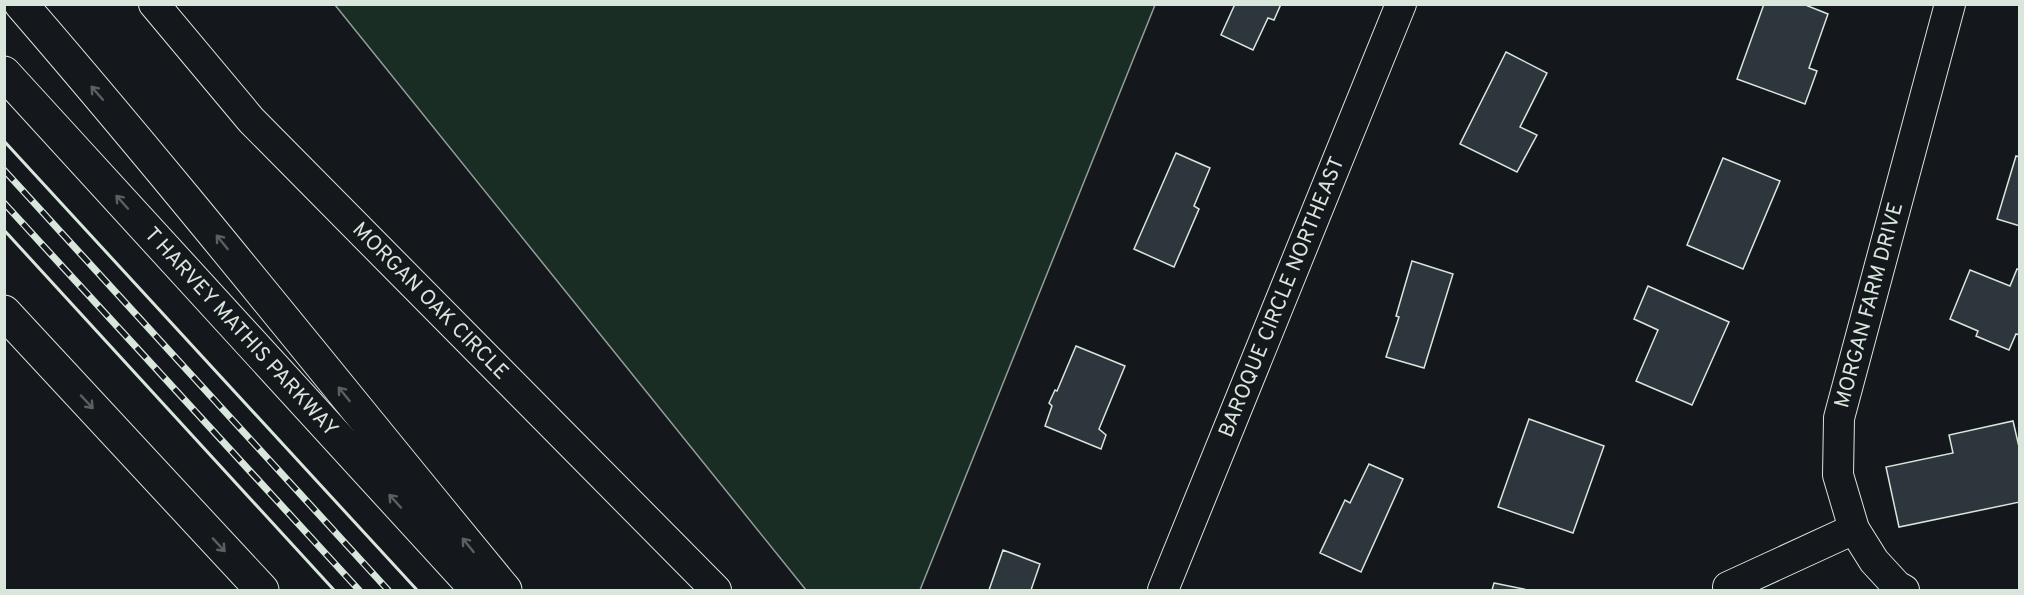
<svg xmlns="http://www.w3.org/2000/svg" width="2024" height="595" viewBox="0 0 2024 595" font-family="Overpass,sans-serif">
<rect width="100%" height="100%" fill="#14181c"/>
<!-- green -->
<path fill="#1a2d24" stroke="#939e99" stroke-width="1.5" d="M 335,5 L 1155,5 L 920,590 L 806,590 Z"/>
<!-- building -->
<path fill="#2c363c" stroke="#d8e6dc" stroke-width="1.5" d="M 1235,4 L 1281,4 L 1274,20 L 1268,18 L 1253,50 L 1221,35 Z
M 1764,4 L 1803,4 L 1828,14 L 1809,68 L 1817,71 L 1805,104 L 1737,79 Z
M 1506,52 L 1547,73 L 1520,127 L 1537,135 L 1517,172 L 1460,144 Z
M 1176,153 L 1210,168 L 1194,206 L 1199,209 L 1174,267 L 1134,249 Z
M 2016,156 L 2020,157 L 2020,226 L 1997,219 Z
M 1723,158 L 1780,181 L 1743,269 L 1687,245 Z
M 1412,261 L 1453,274 L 1424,368 L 1386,357 L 1399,317 L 1396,316 Z
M 2017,269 L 2020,270 L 2020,335 L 2016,334 L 2009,350 L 1976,336 L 1978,331 L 1950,319 L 1970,270 L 2010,286 Z
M 1648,286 L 1729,322 L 1692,405 L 1636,381 L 1658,330 L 1634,319 Z
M 1076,346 L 1125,366 L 1099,429 L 1106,435 L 1101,449 L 1045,426 L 1052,406 L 1049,403 L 1055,390 L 1057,391 Z
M 1529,419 L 1604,446 L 1573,533 L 1498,507 Z
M 2013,421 L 2020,451 L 2020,502 L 1899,527 L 1886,467 L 1953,453 L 1949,435 Z
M 1369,464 L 1403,479 L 1361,572 L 1320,553 L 1345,500 L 1350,503 Z
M 1003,550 L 1040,564 L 1031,590 L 989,590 Z
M 1494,583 L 1528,590 L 1492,590 Z"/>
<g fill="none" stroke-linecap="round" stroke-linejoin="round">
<defs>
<g id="minor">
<path id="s1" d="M 154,4 L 251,120 L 716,590"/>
<path d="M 1728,587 L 1854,529"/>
<path id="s2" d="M 1163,590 L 1401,4"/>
<path id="s3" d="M 1904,590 L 1897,586 L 1874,561 L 1854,529 L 1838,475 L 1839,418 L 1950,4"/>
</g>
<g id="motorway">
<path d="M 21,4 C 187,196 344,395 505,590"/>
<path id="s4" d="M 4,73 L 477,590"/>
<path d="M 4,312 L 262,590"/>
</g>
</defs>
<!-- minor casing -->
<use href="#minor" stroke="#d8e6dc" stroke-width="32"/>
<!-- motorway casing -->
<use href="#motorway" stroke="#d8e6dc" stroke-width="35"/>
<!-- minor -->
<use href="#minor" stroke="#14181c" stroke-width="30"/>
<!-- motorway -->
<use href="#motorway" stroke="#14181c" stroke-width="33"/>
<defs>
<path id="rail" d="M 4,170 L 388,590
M 4,203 L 359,590"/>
</defs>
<!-- rail casing -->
<use href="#rail" stroke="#d8e6dc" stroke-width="7"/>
<!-- rail -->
<use href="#rail" stroke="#14181c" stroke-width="4.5" stroke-dasharray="14" stroke-linecap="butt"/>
<!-- wall -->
<path stroke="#d8e6dc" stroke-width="3" d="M 4,141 L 417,590
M 4,230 L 334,590"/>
</g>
<!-- one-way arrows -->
<defs><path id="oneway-shaft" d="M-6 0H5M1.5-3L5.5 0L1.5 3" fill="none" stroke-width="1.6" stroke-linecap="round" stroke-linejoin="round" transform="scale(1.5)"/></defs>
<g stroke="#59605f">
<use href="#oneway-shaft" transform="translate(97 93) rotate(-131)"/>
<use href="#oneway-shaft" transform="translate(122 202) rotate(-132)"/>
<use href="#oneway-shaft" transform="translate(222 242) rotate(-129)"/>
<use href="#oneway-shaft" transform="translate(344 394) rotate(-129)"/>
<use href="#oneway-shaft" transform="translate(87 402) rotate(47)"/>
<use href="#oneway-shaft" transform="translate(395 501) rotate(-132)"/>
<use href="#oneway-shaft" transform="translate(219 545) rotate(47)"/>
<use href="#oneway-shaft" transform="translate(468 545) rotate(-129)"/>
</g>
<g text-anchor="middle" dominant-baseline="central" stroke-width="4.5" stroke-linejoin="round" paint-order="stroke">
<!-- street labels -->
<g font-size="21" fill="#d8e6dc" stroke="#14181c">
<text stroke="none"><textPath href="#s2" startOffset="316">BAROQUE CIRCLE NORTHEAST</textPath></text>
<text stroke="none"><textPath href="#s1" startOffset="406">MORGAN OAK CIRCLE</textPath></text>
<text stroke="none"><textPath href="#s3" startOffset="310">MORGAN FARM DRIVE</textPath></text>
<text stroke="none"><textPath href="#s4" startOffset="351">T HARVEY MATHIS PARKWAY</textPath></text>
</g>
</g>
<!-- border -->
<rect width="2024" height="595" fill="none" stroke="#d8e6dc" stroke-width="12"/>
</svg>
